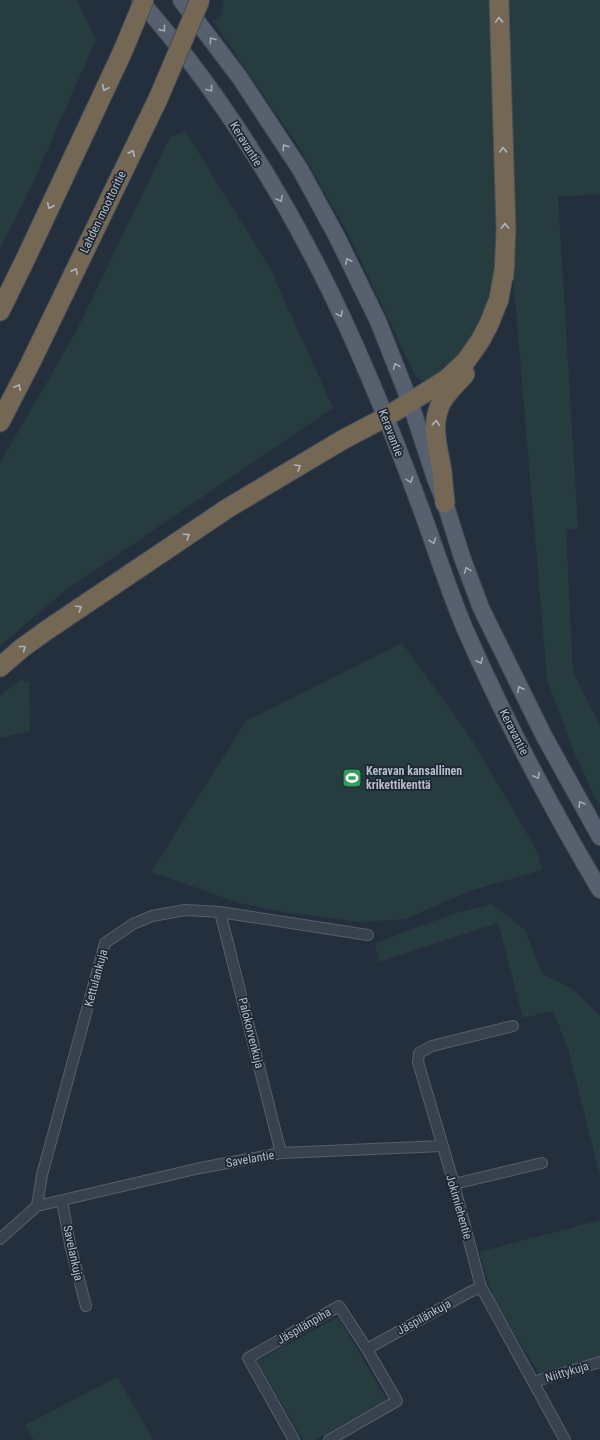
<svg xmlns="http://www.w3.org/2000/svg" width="600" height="1440" viewBox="0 0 600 1440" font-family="'Roboto Condensed',sans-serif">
<rect width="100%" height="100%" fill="#242f3e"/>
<!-- green -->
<path fill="#263c3f" d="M 0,0 L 77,0 L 96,40 L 26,198 L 0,248 Z
M 224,0 L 493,0 L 497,183 L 496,272 L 490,307 L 469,345 L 445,370 L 428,380 L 421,380 L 416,377 L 349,236 L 300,149 L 213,21 L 220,18 Z
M 508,0 L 600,0 L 600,194 L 558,197 L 578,528 L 566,530 L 573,672 L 600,725 L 600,806 L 595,797 L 574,752 L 547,680 L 512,262 Z
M 185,131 L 270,268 L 333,408 L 67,589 L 0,646 L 0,463 L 76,332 L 170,137 Z
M 402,643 L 471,738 L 537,851 L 542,870 L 473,890 L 405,919 L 360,922 L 288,913 L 239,903 L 151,872 L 246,721 Z
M 20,680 L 29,682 L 30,731 L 0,738 L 0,696 Z
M 492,904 L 525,930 L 542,974 L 571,988 L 600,1015 L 600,1176 L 568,1048 L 553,1011 L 523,1018 L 498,923 L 379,962 L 375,943 L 453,914 Z
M 600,1220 L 600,1356 L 539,1374 L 493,1298 L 479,1252 Z
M 338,1317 L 387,1400 L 315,1440 L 303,1440 L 257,1361 Z
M 117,1377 L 154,1440 L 34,1440 L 25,1425 Z"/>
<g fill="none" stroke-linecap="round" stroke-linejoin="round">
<defs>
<path id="street" d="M 220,912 L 281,1153
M 513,1026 L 432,1046 L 419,1053 L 418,1062 L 454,1184 L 481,1287 L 565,1440
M 454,1184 L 542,1163
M 62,1201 L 70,1244 L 86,1306
M 37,1206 L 42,1175 L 105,943 L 133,924 L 152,916 L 185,910 L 220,912 L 368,935
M 0,1239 L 37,1206 L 200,1168 L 281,1153 L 442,1146
M 367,1349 L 468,1293 L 481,1287
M 533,1382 L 600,1362
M 294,1440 L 248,1358 L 339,1306 L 367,1349 L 397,1401 L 329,1440"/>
<path id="primary" d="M 140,0 C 156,20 173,39 188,59 C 237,123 282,196 319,269 C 358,345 390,425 420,506 C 435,547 448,589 465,629 C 504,718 550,806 600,890
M 181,0 L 240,78 L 300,169 L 337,237 L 378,321 L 410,402 L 435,478 L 445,503 L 462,557 L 481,608 L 544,736 L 600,837"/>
<path id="highway" d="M 499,0 L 506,229 L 504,276
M 0,311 L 26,258 L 122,53
M 0,422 L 30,364 L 158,99
M 445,503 C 444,493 443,482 442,472 C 439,451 431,429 439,408 C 443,395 456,385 465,374
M 0,667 L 22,648 L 47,630 L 228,508 L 344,439 L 386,417 L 447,379 L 466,361 L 480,341 L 489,324 L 499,299 L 505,264"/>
</defs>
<!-- street casing -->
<use href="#street" stroke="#565f6c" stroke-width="12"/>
<!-- primary casing -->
<use href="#primary" stroke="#414a57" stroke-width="18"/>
<!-- highway casing -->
<use href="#highway" stroke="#434c59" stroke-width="21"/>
<!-- street -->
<use href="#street" stroke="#38414e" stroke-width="10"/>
<!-- primary -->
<use href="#primary" stroke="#56606e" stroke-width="16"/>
<!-- highway -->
<use href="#highway" stroke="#746855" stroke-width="19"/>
<defs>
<path id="highway-bridge" d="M 122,53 L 144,0
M 158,99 L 200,0"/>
</defs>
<!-- highway-bridge casing -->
<use href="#highway-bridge" stroke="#434c59" stroke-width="21" stroke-linecap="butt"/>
<!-- highway-bridge -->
<use href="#highway-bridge" stroke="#746855" stroke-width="19"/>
</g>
<!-- one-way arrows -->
<defs><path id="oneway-chevron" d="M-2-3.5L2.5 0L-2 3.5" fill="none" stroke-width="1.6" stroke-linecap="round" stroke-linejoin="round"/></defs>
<g stroke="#aeb4bd">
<use href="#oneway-chevron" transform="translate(499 20) rotate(-92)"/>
<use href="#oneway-chevron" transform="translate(105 88) rotate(115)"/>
<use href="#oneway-chevron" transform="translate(503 150) rotate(-92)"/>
<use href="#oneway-chevron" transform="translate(132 153) rotate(-64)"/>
<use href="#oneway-chevron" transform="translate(50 206) rotate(115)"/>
<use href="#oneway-chevron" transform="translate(505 226) rotate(-91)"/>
<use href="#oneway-chevron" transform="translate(75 271) rotate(-64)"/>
<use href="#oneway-chevron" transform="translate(18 387) rotate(-63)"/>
<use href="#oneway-chevron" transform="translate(436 423) rotate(-84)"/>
<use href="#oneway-chevron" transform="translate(298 467) rotate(-31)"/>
<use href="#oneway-chevron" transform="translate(187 536) rotate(-34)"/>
<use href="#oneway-chevron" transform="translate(79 608) rotate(-34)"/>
<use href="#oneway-chevron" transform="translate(23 648) rotate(-39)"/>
</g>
<g stroke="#a1aab7">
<use href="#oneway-chevron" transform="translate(163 29) rotate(51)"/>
<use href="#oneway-chevron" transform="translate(212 40) rotate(-127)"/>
<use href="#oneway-chevron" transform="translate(210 89) rotate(54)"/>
<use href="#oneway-chevron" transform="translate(285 147) rotate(-123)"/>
<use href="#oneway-chevron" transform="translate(280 199) rotate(61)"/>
<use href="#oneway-chevron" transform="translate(348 261) rotate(-116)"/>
<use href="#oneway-chevron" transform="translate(340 314) rotate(65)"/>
<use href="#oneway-chevron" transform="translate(396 366) rotate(-112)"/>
<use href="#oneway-chevron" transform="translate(410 480) rotate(69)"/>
<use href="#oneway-chevron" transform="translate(433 541) rotate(70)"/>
<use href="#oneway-chevron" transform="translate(467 570) rotate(-111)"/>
<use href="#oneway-chevron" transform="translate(480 661) rotate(65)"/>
<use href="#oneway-chevron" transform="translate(520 689) rotate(-117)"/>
<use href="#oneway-chevron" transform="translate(537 776) rotate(63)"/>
<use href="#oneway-chevron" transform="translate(581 804) rotate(-120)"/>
</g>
<!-- icons -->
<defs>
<symbol id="stadium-square" viewBox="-11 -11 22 22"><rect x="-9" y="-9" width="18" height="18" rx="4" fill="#2e9e5b" stroke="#1d2633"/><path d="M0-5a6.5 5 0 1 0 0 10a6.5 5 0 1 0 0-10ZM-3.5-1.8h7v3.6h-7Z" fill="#fff"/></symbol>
</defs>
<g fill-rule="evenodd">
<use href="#stadium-square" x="341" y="767" width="22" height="22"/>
</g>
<g text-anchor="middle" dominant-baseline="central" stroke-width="3.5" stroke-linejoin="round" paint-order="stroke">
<!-- street labels -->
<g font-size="12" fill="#b4bcc9" stroke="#1d2633">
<text transform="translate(246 144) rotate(58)">Keravantie</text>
<text transform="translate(103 212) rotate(-64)">Lahden moottoritie</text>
<text transform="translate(391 433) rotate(69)">Keravantie</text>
<text transform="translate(514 732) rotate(63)">Keravantie</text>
<text transform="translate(96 978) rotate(-75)">Kettulankuja</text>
<text transform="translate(251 1033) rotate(76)">Palokorvenkuja</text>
<text transform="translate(250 1159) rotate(-10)">Savelantie</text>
<text transform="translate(459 1207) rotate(74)">Jokimiehentie</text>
<text transform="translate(73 1253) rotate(78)">Savelankuja</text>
<text transform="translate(424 1317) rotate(-29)">Jäspilänkuja</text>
<text transform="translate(304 1326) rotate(-30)">Jäspilänpiha</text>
<text transform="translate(567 1372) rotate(-17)">Niittykuja</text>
</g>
<!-- poi labels -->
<g font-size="12" font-weight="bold" fill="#b4bcc9" stroke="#1d2633" text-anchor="start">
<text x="366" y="771">Keravan kansallinen<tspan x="366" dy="14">krikettikenttä</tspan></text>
</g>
</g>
</svg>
